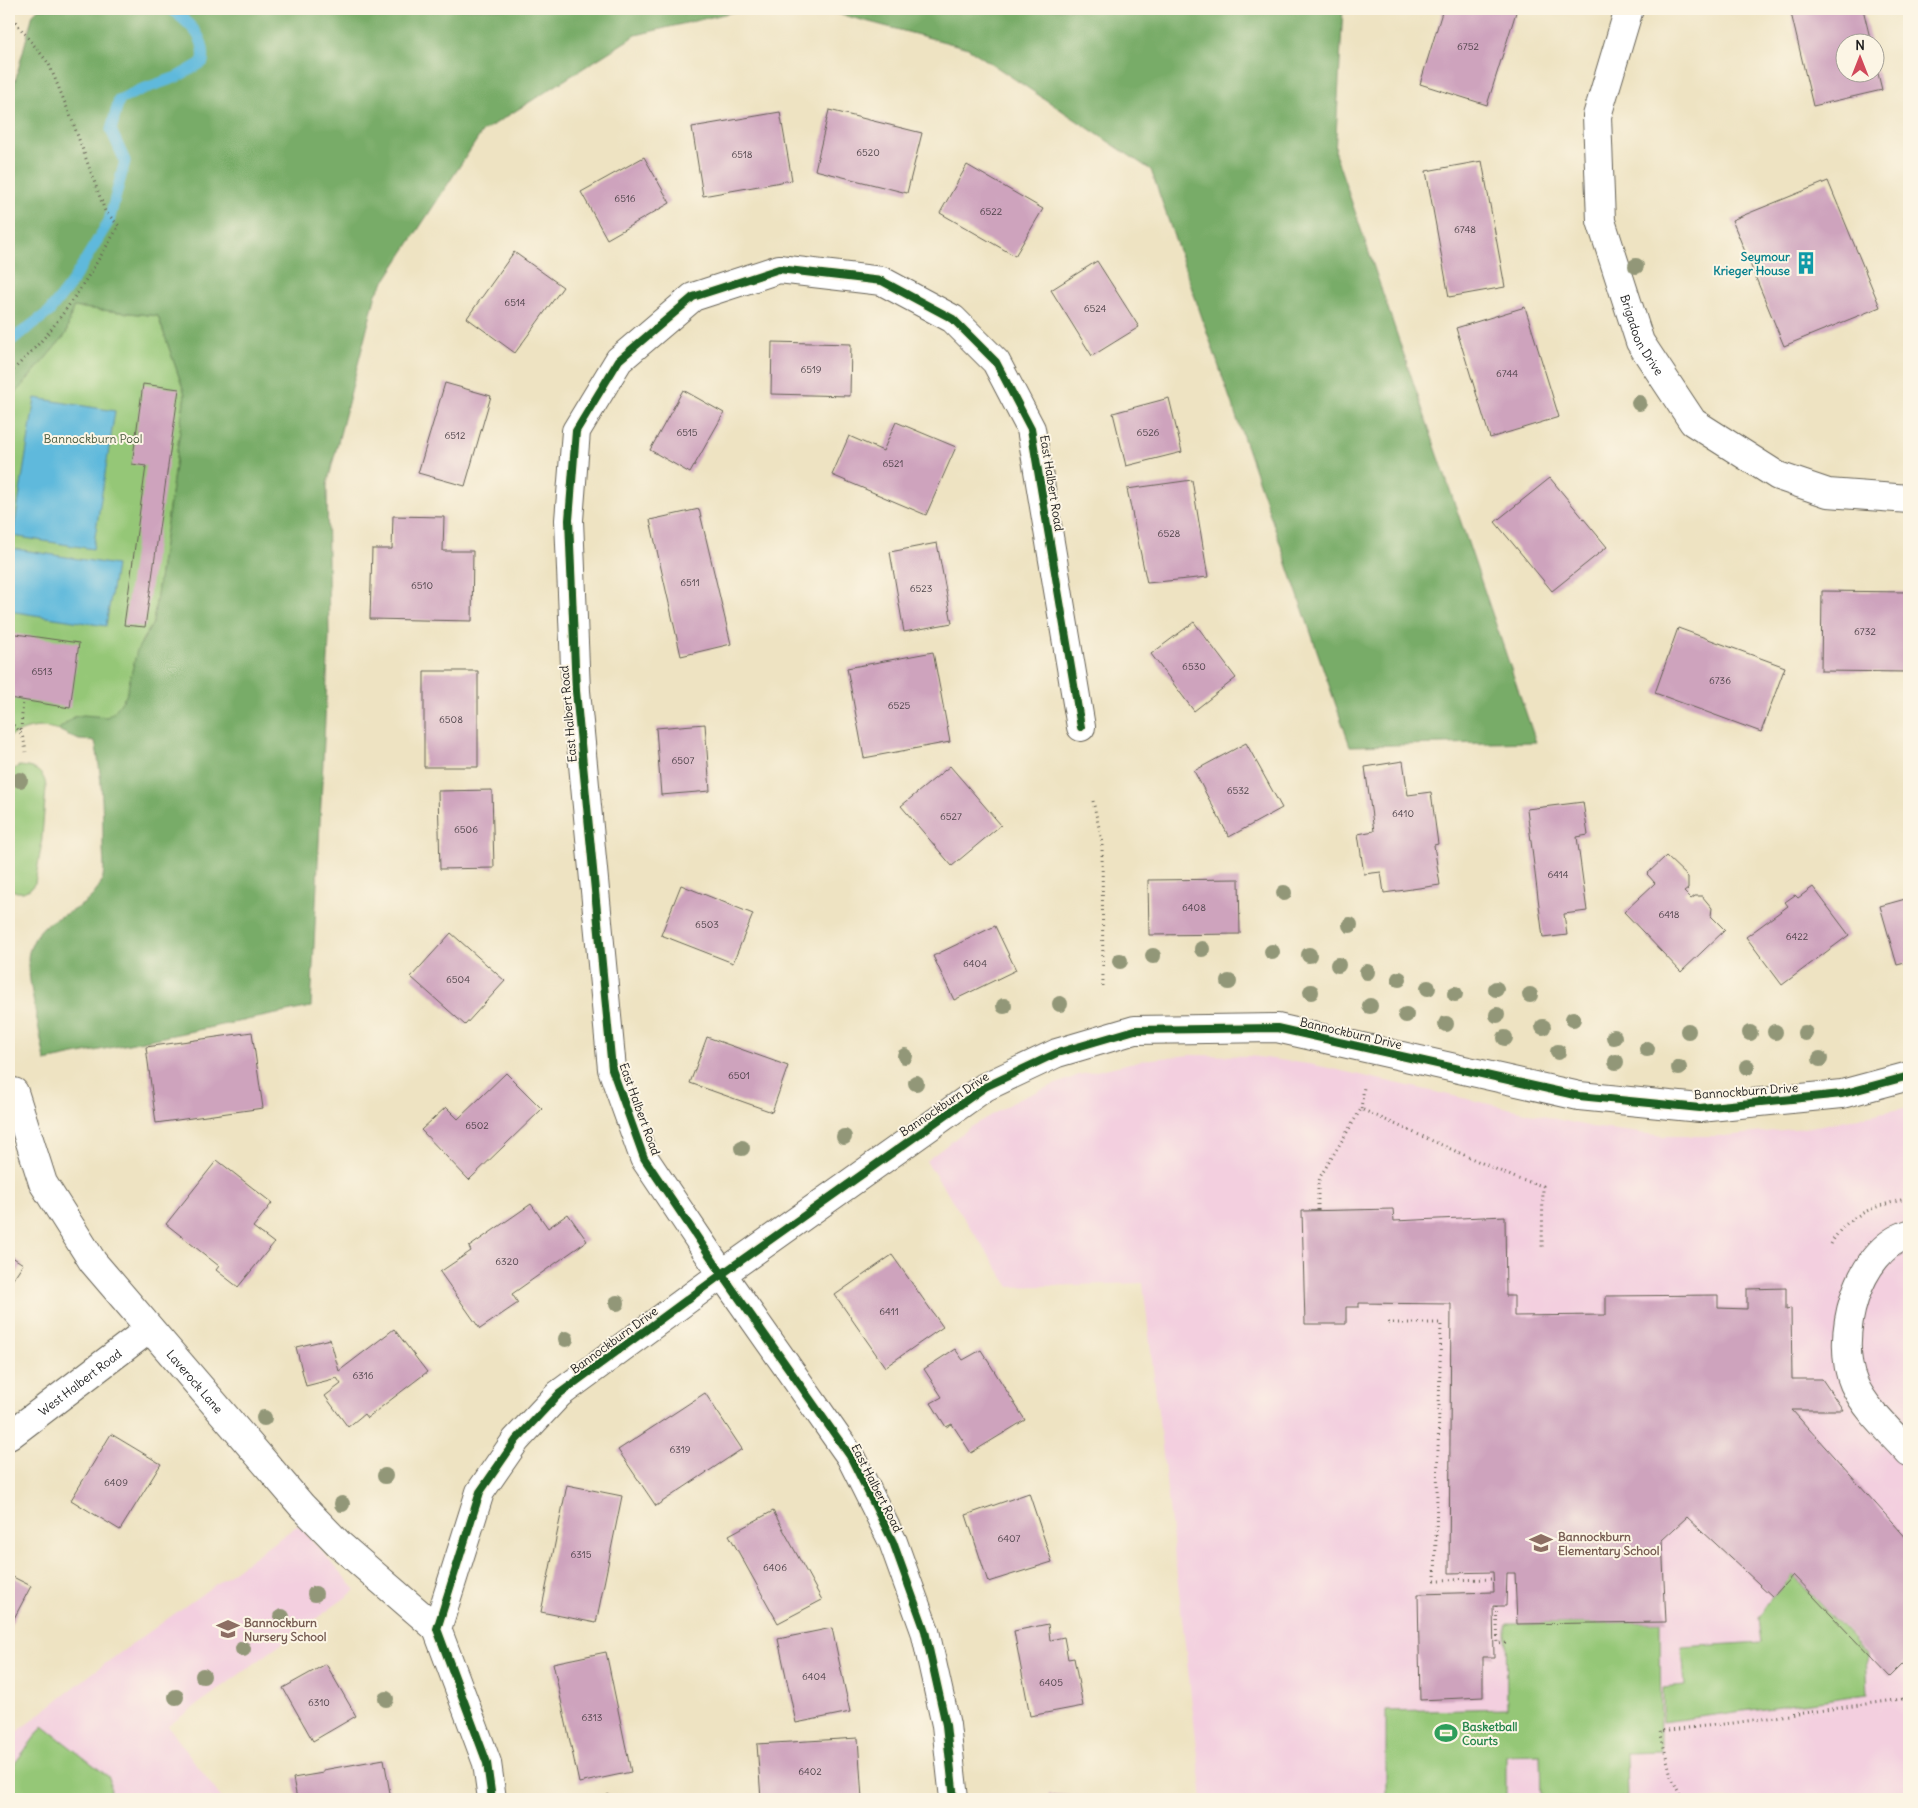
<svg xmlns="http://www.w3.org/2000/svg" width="1918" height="1808" viewBox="0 0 1918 1808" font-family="Delius,sans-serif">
<rect width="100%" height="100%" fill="#fcf5e5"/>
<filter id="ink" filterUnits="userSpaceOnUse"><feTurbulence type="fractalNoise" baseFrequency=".02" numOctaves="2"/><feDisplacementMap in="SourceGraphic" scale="10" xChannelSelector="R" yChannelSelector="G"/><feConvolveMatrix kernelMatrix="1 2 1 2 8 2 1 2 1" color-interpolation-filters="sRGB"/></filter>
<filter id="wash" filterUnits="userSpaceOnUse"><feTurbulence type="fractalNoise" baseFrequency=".0096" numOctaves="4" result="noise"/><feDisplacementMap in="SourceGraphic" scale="20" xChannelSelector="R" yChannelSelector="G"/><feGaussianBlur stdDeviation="1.12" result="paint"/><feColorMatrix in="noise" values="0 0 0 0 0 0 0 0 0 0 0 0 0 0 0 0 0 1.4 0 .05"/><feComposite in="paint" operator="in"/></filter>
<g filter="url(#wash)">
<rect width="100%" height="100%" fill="#eee3c2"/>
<!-- built -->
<path fill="#f3cfdf" d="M 1190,1055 L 1251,1056 L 1315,1065 L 1592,1127 L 1664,1136 L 1725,1136 L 1812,1127 L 1909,1107 L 1909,1799 L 1203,1799 L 1143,1283 L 1010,1287 L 926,1161 L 970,1127 L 1021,1098 L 1079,1075 L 1143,1060 Z
M 298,1525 L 356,1590 L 168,1726 L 222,1799 L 9,1799 L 9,1738 L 99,1668 Z"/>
<!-- green -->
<path fill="#95c777" stroke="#58724a" d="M 72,307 L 158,316 L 185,394 L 153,623 C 150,631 143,636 141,643 C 133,663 131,708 108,717 C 103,718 97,717 92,716 C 77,714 70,720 58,730 C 40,724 25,728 9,737 L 9,401 L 66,334 Z
M 19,766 C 34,767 45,771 46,788 L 41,848 L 35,883 L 30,889 L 23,892 L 17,892 L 9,889 L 9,772 Z
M 1793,1575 L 1866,1654 L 1868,1694 L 1663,1722 L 1663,1688 L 1685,1686 L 1682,1647 L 1761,1642 L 1758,1618 L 1773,1597 Z
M 1660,1622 L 1661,1751 L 1627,1752 L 1628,1799 L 1541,1799 L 1540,1754 L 1506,1755 L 1506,1799 L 1386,1799 L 1386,1711 L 1507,1708 L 1506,1624 Z
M 43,1726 L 109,1777 L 112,1799 L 9,1799 L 9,1771 Z"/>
<!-- forest -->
<path fill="#78ac68" stroke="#4a6442" d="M 38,9 L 745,9 L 636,35 L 482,132 L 376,294 L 327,485 L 329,638 L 311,1007 L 45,1061 C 42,1040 24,967 29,952 C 40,918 58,921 83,904 C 93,897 100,888 103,877 C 105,868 103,856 103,847 C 103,811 102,775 95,741 L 79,740 L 58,730 L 74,717 L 83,715 L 107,717 L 114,712 L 126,696 L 137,650 L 153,623 L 185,394 L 158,316 L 73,307 L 66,334 L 9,401 L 9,104 L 33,14 Z
M 820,9 L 1343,9 L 1335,153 L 1536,742 L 1350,746 L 1151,170 L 968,48 Z"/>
<!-- water -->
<path fill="#5fb9dc" stroke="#3e6a7c" d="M 35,398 L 115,411 L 93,549 L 13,536 Z
M 10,548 L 116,565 L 106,626 L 9,611 L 9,559 Z"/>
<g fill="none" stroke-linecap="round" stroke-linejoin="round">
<!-- stream -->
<path stroke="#5fb9dc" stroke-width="11" d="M 9,342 L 49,312 L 70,285 L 109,221 L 125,161 L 111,130 L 119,100 L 140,90 L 177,77 L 203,62 C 207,36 189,24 171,9"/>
</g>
<g id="blocks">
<!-- building -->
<path fill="#cea3bd" d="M 1443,9 L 1517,9 L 1487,105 L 1420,84 Z
M 1790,9 L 1863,9 L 1871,42 L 1846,42 L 1846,72 L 1876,72 L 1876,65 L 1882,90 L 1813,106 Z
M 829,110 L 922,133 L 907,193 L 815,170 Z
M 780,112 L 792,180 L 703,196 L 692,127 Z
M 644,157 L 670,203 L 607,239 L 581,192 Z
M 1482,161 L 1505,287 L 1449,297 L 1426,171 Z
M 967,165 L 1043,209 L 1015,256 L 940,213 Z
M 1828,181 L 1880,307 L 1784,346 L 1732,220 Z
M 514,252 L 563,287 L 515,353 L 467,318 Z
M 1097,261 L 1139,327 L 1092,356 L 1051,290 Z
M 1525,307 L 1559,417 L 1490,438 L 1456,328 Z
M 772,342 L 851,344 L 850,396 L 771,394 Z
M 445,383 L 491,396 L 465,486 L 418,473 Z
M 143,384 L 179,389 L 145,627 L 124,625 L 146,466 L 132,464 Z
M 683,390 L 724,413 L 690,473 L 650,450 Z
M 1169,398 L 1182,452 L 1126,466 L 1113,413 Z
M 896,422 L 956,447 L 926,515 L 832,475 L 849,436 L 883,451 Z
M 1550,478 L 1607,547 L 1552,591 L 1495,522 Z
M 1192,480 L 1208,577 L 1147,583 L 1127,489 Z
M 699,509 L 731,644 L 681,656 L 650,520 Z
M 393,516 L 444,517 L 443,551 L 473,551 L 472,621 L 370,619 L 372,549 L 392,549 Z
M 937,543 L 952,623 L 904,632 L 890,552 Z
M 1822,591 L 1909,592 L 1909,672 L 1821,671 Z
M 1194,622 L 1236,678 L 1194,711 L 1151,654 Z
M 1678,628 L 1785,667 L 1761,732 L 1655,693 Z
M 9,633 L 79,643 L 70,708 L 9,698 Z
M 933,652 L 950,742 L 864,758 L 847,668 Z
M 424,671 L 478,671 L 478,767 L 424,767 Z
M 705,724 L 710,791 L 661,795 L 656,728 Z
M 1246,743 L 1282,808 L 1229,837 L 1194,771 Z
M 1403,761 L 1408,795 L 1431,792 L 1438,844 L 1434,845 L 1440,885 L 1384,893 L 1381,872 L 1364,874 L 1358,834 L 1374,831 L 1365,767 Z
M 950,766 L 1001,825 L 952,866 L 901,806 Z
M 492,790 L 494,868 L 440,869 L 438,791 Z
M 1583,802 L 1588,835 L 1577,837 L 1587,911 L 1564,914 L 1567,935 L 1543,938 L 1527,809 Z
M 1666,856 L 1688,877 L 1688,889 L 1684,892 L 1691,899 L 1695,896 L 1702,896 L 1712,908 L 1711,916 L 1725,930 L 1681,972 L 1624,912 L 1655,883 L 1647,874 Z
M 1239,879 L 1240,934 L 1149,935 L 1148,880 Z
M 681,885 L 753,914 L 733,963 L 661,935 Z
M 1813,887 L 1849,935 L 1782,985 L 1746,937 L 1788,906 L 1785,902 L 1795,895 L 1798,898 Z
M 1909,898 L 1909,962 L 1897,965 L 1880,906 Z
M 995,926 L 1016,970 L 954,1000 L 933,956 Z
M 451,933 L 505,981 L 465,1025 L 411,977 Z
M 252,1032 L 263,1108 L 156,1123 L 146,1047 Z
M 707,1037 L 788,1066 L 772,1112 L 690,1083 Z
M 506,1073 L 542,1109 L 469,1180 L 421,1130 L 446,1107 L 458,1119 Z
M 217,1160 L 272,1203 L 253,1227 L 274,1243 L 238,1287 L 216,1270 L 219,1266 L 166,1224 Z
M 531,1204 L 548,1228 L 568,1214 L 587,1241 L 512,1294 L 518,1303 L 480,1329 L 440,1272 L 471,1251 L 469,1247 Z
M 1393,1209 L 1394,1221 L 1505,1216 L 1506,1296 L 1514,1296 L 1514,1316 L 1606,1315 L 1606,1296 L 1718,1295 L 1718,1308 L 1747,1309 L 1747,1289 L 1786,1288 L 1786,1309 L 1791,1308 L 1792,1379 L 1822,1379 L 1843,1410 L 1792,1410 L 1909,1541 L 1909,1658 L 1890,1677 L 1793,1575 L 1773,1597 L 1687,1517 L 1662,1540 L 1666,1622 L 1517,1624 L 1515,1573 L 1507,1573 L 1506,1606 L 1493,1606 L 1494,1657 L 1483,1657 L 1483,1697 L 1420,1700 L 1418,1594 L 1494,1592 L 1493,1572 L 1449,1573 L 1451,1304 L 1359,1303 L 1359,1307 L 1346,1307 L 1346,1324 L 1305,1324 L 1302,1211 Z
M 9,1255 L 23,1264 L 9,1285 Z
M 892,1255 L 943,1327 L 885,1367 L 835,1295 Z
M 394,1329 L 427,1372 L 367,1418 L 364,1414 L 348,1427 L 325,1396 L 341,1384 L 337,1378 L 306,1386 L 296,1347 L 330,1339 L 339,1371 Z
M 955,1349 L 963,1360 L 981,1350 L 1025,1420 L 971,1453 L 952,1424 L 946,1427 L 931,1403 L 942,1397 L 924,1369 Z
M 705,1393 L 742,1449 L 656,1506 L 618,1450 Z
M 111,1434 L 161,1464 L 120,1530 L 71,1500 Z
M 567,1485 L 622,1496 L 596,1623 L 541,1612 Z
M 1029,1493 L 1052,1562 L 988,1582 L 966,1515 Z
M 773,1511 L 822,1600 L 778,1623 L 729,1535 Z
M 9,1575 L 31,1586 L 9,1628 Z
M 1048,1624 L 1050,1640 L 1064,1637 L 1068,1659 L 1074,1658 L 1083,1706 L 1030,1716 L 1014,1631 Z
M 832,1628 L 850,1712 L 796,1723 L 778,1639 Z
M 606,1652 L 631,1772 L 579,1783 L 553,1663 Z
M 326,1664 L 356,1716 L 313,1741 L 283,1688 Z
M 858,1738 L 862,1799 L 761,1799 L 757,1744 Z
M 384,1759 L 391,1799 L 297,1799 L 293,1778 L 323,1773 L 323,1770 Z
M 608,1794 L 614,1799 L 603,1799 Z
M 1049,1794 L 1100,1797 L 1100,1799 L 1048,1799 Z"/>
</g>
</g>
<g filter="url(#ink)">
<use href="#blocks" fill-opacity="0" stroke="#666256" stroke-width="1"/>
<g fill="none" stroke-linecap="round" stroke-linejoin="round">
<defs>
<g id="minor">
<path id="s1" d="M 1629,9 L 1597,116 L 1601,221 L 1640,342 L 1693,422 L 1778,476 L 1828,493 L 1909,499"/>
<path id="s2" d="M 14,1092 L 43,1183 L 93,1262 L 302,1506 L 340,1545 L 437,1629"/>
<path d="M 1909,1234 C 1857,1250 1834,1338 1854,1384 C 1866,1410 1890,1431 1909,1452"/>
<path id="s3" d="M 9,1436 L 149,1329"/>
<path d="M 492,1799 L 487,1763 L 437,1629 L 480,1492 L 516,1440 L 559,1394 L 722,1274 L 985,1087 L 1057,1053 L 1135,1030 L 1277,1028 L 1579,1096 L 1700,1108 L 1842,1094 L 1909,1076"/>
<path d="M 954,1799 L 946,1725 L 925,1631 L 893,1542 L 850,1456 L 722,1274 L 644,1158 L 612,1069 L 576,691 L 569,520 L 576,431 L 619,360 L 693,297 L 779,269 L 882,281 L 953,319 L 996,362 L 1031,429 L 1081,727"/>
</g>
</defs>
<!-- minor casing -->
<use href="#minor" stroke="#666256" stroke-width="30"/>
<!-- path -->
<path stroke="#666256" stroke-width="3" stroke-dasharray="1 4" stroke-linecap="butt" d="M 9,14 L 49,64 L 72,120 L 105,211 L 119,226 C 99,258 81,290 58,320 C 44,340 26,357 9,374
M 9,723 C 22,729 24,739 26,752
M 21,730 L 23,700
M 1093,801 L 1102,841 L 1103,986
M 1361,1109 L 1364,1087
M 1318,1210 L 1318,1185 L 1320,1177 L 1361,1109 L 1518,1179 L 1543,1186 L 1542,1249
M 1831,1244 C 1847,1213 1877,1206 1909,1198
M 1388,1323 L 1441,1323 L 1435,1580 L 1494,1579
M 1496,1606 L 1498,1644 L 1506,1643
M 1682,1799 L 1671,1776 L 1660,1731 L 1733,1723 L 1902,1699 L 1909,1696"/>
<!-- minor -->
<use href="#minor" stroke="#fff" stroke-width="28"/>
<defs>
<path id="cycleway" d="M 492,1799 L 487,1763 L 437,1629 L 480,1492 L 516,1440 L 559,1394 L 722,1274 L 985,1087 L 1057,1053 L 1135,1030 L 1277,1028 L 1579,1096 L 1700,1108 L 1842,1094 L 1909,1076
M 954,1799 L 946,1725 L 925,1631 L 893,1542 L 850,1456 L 722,1274 L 644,1158 L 612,1069 L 576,691 L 569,520 L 576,431 L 619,360 L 693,297 L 779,269 L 882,281 L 953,319 L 996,362 L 1031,429 L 1081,727"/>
</defs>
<!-- cycleway casing -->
<use href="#cycleway" stroke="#fcf5e5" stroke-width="11"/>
<!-- cycleway -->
<use href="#cycleway" stroke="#1b5e20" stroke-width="8"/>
</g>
<!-- trees -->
<g fill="#929778">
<circle cx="1636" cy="266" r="8"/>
<circle cx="1639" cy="403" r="8"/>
<circle cx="20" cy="780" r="8"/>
<circle cx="1284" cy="893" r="8"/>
<circle cx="1350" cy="925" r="8"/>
<circle cx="1202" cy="949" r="8"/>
<circle cx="1272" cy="952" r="8"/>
<circle cx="1309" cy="955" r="8"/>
<circle cx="1153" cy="956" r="8"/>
<circle cx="1120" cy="961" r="8"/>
<circle cx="1338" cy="965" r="8"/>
<circle cx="1367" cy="972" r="8"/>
<circle cx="1399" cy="979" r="8"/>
<circle cx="1229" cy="982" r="8"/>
<circle cx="1428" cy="988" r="8"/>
<circle cx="1496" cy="989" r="8"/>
<circle cx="1311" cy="992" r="8"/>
<circle cx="1455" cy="994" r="8"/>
<circle cx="1530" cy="995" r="8"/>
<circle cx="1060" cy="1004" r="8"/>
<circle cx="1004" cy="1006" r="8"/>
<circle cx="1370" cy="1006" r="8"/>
<circle cx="1406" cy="1015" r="8"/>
<circle cx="1497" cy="1015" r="8"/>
<circle cx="1573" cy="1019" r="8"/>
<circle cx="1446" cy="1024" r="8"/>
<circle cx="1543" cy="1027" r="8"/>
<circle cx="1688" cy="1031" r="8"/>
<circle cx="1775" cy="1032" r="8"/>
<circle cx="1750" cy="1033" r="8"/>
<circle cx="1805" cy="1033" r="8"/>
<circle cx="1614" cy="1037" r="8"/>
<circle cx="1505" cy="1038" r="8"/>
<circle cx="1647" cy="1049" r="8"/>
<circle cx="1558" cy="1052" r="8"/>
<circle cx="905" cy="1056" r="8"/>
<circle cx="1820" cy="1059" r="8"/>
<circle cx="1616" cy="1062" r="8"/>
<circle cx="1747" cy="1067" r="8"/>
<circle cx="1679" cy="1068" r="8"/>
<circle cx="916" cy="1083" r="8"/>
<circle cx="844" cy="1137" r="8"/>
<circle cx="742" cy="1148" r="8"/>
<circle cx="617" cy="1303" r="8"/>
<circle cx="566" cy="1339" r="8"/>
<circle cx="264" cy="1418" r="8"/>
<circle cx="385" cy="1476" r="8"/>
<circle cx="342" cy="1504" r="8"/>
<circle cx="315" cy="1594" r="8"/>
<circle cx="282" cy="1617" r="8"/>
<circle cx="243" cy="1649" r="8"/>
<circle cx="203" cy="1676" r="8"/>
<circle cx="176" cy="1697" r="8"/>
<circle cx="386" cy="1699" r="8"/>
</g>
</g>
<!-- icons -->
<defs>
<symbol id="building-bare" viewBox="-9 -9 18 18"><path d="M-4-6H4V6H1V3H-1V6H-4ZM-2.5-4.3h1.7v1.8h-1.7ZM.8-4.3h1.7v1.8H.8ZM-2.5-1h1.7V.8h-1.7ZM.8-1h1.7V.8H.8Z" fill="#0f9aa8" stroke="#fcf5e5" stroke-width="2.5" paint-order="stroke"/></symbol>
<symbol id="school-bare" viewBox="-9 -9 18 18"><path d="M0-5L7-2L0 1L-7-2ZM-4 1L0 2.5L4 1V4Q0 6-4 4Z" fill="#8d6e63" stroke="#fcf5e5" stroke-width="2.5" paint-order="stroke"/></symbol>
<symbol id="stadium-bare" viewBox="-9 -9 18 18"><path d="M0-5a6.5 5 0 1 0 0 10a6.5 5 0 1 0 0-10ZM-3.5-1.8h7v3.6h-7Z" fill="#2e9e5b" stroke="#fcf5e5" stroke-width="2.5" paint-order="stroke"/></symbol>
</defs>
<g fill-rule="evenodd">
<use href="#building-bare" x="1790" y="247" width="32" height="32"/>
<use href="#school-bare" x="1525" y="1527" width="32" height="32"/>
<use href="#school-bare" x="212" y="1613" width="32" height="32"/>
<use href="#stadium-bare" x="1430" y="1717" width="32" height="32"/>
</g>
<g text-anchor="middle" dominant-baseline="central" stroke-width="4" stroke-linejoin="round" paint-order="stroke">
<!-- number labels -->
<g font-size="10" fill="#483e44">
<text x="1468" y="46">6752</text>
<text x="868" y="152">6520</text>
<text x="742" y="154">6518</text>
<text x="625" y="198">6516</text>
<text x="991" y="211">6522</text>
<text x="1465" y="229">6748</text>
<text x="515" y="302">6514</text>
<text x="1095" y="308">6524</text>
<text x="811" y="369">6519</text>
<text x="1507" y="373">6744</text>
<text x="687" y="432">6515</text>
<text x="1148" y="432">6526</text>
<text x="455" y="435">6512</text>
<text x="893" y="463">6521</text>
<text x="1169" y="533">6528</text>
<text x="690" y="582">6511</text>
<text x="422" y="585">6510</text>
<text x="921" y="588">6523</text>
<text x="1865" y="631">6732</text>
<text x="1194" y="666">6530</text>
<text x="42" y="671">6513</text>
<text x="1720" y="680">6736</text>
<text x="899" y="705">6525</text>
<text x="451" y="719">6508</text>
<text x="683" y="760">6507</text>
<text x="1238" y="790">6532</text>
<text x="1403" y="813">6410</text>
<text x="951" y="816">6527</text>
<text x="466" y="829">6506</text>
<text x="1558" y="874">6414</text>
<text x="1194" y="907">6408</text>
<text x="1669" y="914">6418</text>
<text x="707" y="924">6503</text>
<text x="1797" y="936">6422</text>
<text x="975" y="963">6404</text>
<text x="458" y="979">6504</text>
<text x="739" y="1075">6501</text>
<text x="477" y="1125">6502</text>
<text x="507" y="1261">6320</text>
<text x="889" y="1311">6411</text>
<text x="363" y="1375">6316</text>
<text x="680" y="1449">6319</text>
<text x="116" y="1482">6409</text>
<text x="1009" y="1538">6407</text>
<text x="581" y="1554">6315</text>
<text x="775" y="1567">6406</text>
<text x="814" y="1676">6404</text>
<text x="1051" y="1682">6405</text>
<text x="319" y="1702">6310</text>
<text x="592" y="1717">6313</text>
<text x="810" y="1771">6402</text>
</g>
<!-- culture labels -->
<g font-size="12" font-weight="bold" fill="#0d838f" stroke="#fcf5e5" text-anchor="end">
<text x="1790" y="256">Seymour<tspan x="1790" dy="14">Krieger House</tspan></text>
</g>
<!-- street labels -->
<g font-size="12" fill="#1c1c1c" stroke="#fcf5e5">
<text stroke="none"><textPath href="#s1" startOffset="338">Brigadoon Drive</textPath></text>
<text transform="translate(1052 483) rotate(81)">East Halbert Road</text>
<text transform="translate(568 714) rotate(-95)">East Halbert Road</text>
<text transform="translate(1351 1033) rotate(13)">Bannockburn Drive</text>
<text transform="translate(1746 1091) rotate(-4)">Bannockburn Drive</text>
<text transform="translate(944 1104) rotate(-34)">Bannockburn Drive</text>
<text transform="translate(640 1109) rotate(70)">East Halbert Road</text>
<text transform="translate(614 1340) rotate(-36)">Bannockburn Drive</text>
<text stroke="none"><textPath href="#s3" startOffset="89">West Halbert Road</textPath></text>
<text stroke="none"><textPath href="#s2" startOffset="346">Laverock Lane</textPath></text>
<text transform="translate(877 1488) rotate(63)">East Halbert Road</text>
</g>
<!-- park labels -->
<g font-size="12" fill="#46583c" stroke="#fcf5e5">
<text x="93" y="438">Bannockburn Pool</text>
</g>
<!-- education labels -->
<g font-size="12" font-weight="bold" fill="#785e54" stroke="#fcf5e5" text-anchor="start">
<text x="1558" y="1536">Bannockburn<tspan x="1558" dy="14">Elementary School</tspan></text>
<text x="244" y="1622">Bannockburn<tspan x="244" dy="14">Nursery School</tspan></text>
</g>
<!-- leisure labels -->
<g font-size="12" font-weight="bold" fill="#27864d" stroke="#fcf5e5" text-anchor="start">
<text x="1462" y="1726">Basketball<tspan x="1462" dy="14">Courts</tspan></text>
</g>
</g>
<!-- margin -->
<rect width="1918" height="1808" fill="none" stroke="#fcf5e5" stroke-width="30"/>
<!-- north arrow -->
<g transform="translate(1860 58)"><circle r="24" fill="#fcf5e5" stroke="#a29e95"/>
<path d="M0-4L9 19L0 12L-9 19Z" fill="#d1495b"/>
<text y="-8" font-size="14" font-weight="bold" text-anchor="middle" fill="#1c1c1c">N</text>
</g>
</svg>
